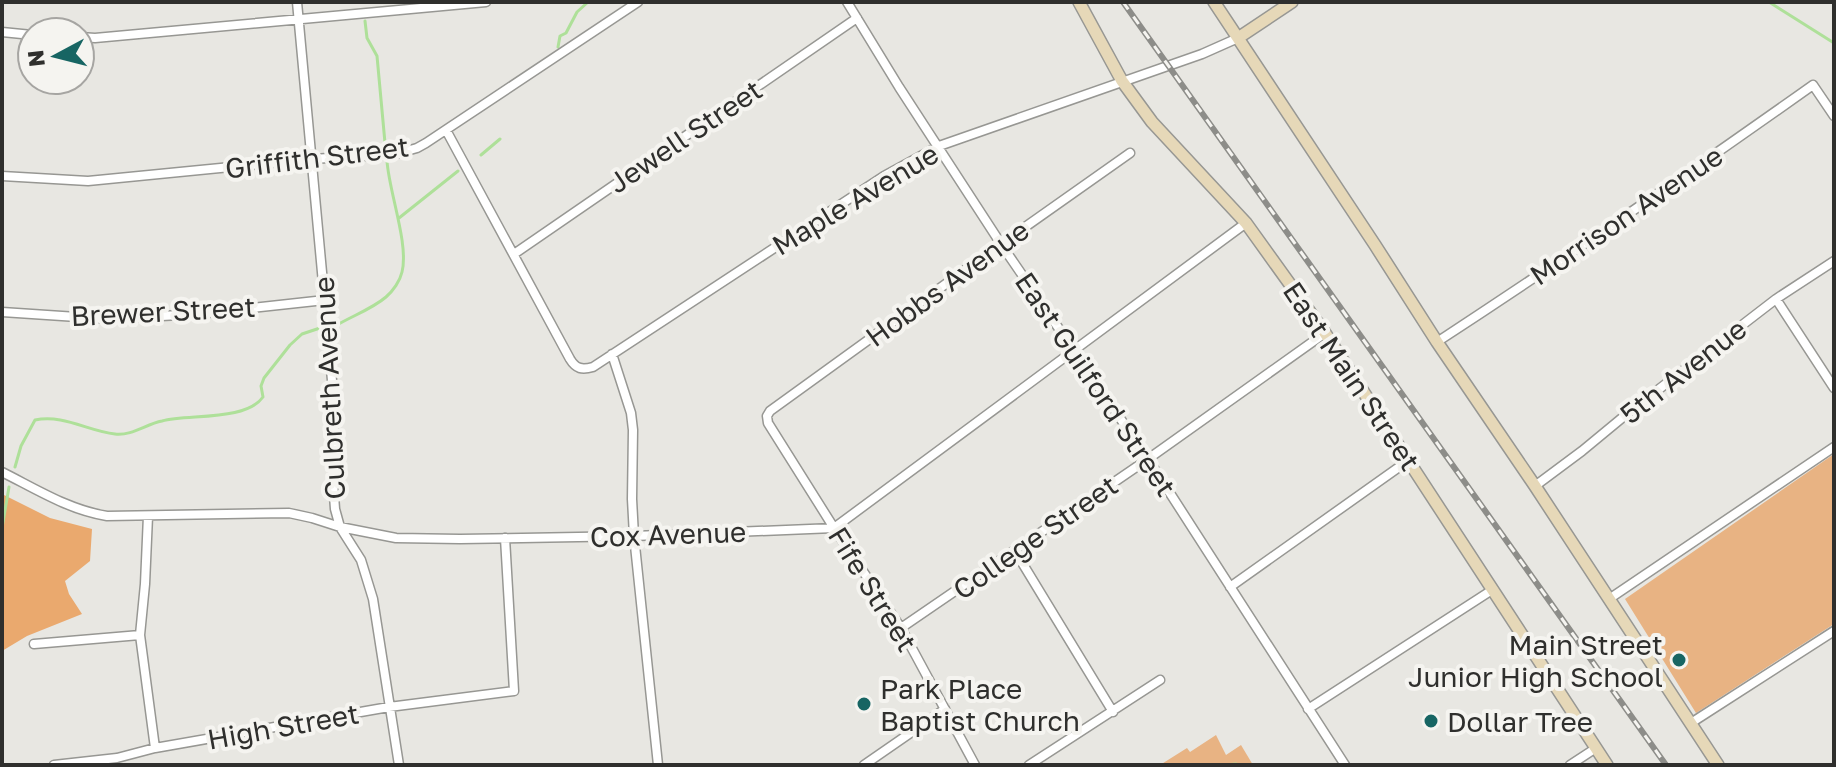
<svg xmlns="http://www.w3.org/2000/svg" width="1836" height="767" viewBox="0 0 1836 767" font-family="'Golos Text',sans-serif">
<rect width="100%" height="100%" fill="#e8e7e2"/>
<!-- green -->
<path fill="#e8b383" d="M 1834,454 L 1834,624 L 1696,713 L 1625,599 Z
M 1216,735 L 1226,755 L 1241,745 L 1253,765 L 1160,765 L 1187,748 L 1190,752 Z"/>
<!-- forest -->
<path fill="#eaa96e" d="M 2,494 L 50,518 L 92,529 L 90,561 L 65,581 L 69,594 L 82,614 L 27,636 L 2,651 Z"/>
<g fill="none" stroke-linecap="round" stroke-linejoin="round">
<!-- stream -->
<path stroke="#aee099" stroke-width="3" d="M 1769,2 L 1834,43
M 365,21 L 367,38 L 377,56 L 385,143
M 558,47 L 560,36 L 566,33 L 577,12 L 588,2
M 481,155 L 500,139
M 399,218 L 458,171
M 337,325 C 352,316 372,309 386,297 C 393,291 400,281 402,272 C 409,244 389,192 387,161
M 15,467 L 21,446 L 35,420 C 63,414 88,431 115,434 C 132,436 146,424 162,421 C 189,414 246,421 263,397 L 261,386 L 264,378 L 290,345 L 302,334 L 320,328
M 2,528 L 9,487
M 1210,765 L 1220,765
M 1226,765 L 1236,764"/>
<defs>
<path id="street" d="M 297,2 L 334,402 L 333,482 L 335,509 L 340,527 L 361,560 L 373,599 L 399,765
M 847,2 L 899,87 L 1001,244 L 1148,459 L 1345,765
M 2,32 L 32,35
M 80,37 L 95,38 L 486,2
M 446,130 L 570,359 C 576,369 582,370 593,367 L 884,176 L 939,146 L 1202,54 L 1238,38
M 2,176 L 88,181 L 312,159 L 396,154 L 417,148 L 426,143 L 638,2
M 514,254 L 857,18
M 1776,299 L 1834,388
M 2,312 L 107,319 L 198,314 L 325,300
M 1437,342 C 1564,259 1689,173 1813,85 L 1834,116
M 612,354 L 631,413 L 633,430 L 632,499 L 634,536 L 658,765
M 2,472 C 36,489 69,510 107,516 L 289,513 L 312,518 L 340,527 L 396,538 L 460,539 L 634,536 L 834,528 L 1246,223
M 1535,486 L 1582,451 L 1628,413 L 1776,299 L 1834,261
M 148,516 L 145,584 L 140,635 L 155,748
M 1015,551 L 1113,712
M 1230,587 L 1409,460
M 1609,599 L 1834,447
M 901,628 L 1148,459 L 1325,333
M 34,644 L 140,635
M 1308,709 L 1492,590
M 1691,723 L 1834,631
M 54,765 L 117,758 L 155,748 L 389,707 L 514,691 L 505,538
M 864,765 L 945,709
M 975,765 L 901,628 L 834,528 L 768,423 L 767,416 L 770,411 L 1001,244 L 1130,153
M 1029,765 L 1160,680
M 1570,765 L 1596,748"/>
<path id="secondary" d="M 1079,2 L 1122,81 L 1152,122 L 1246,223 L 1325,333 L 1607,765
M 1214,2 L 1375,245 L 1437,342 L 1535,486 L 1718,765
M 1238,38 L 1292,2"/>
</defs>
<!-- street casing -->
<use href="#street" stroke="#979793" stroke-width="11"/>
<!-- secondary casing -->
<use href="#secondary" stroke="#979793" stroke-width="14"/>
<!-- street -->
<use href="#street" stroke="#fff" stroke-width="8"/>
<!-- secondary -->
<use href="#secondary" stroke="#e6d8b8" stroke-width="11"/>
<defs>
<path id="rail" d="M 1123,2 L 1666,765"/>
</defs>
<!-- rail casing -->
<use href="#rail" stroke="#8d8d89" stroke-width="6"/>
<!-- rail -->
<use href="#rail" stroke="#f5f4f0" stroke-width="3" stroke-dasharray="9" stroke-linecap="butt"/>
</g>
<!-- markers -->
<g fill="#176563" stroke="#f5f4f0" stroke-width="3">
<circle cx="1679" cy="660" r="8"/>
<circle cx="864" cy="704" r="8"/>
<circle cx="1431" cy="721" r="8"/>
</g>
<g text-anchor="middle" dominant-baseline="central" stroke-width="8" stroke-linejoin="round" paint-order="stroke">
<!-- street labels -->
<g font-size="28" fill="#2f2f2d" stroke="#f5f4f0">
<text transform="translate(685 136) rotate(-34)">Jewell Street</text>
<text transform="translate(317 157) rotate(-7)">Griffith Street</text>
<text transform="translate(855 199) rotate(-31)">Maple Avenue</text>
<text transform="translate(1626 215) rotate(-34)">Morrison Avenue</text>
<text transform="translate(947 283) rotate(-36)">Hobbs Avenue</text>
<text transform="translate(163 311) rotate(-3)">Brewer Street</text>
<text transform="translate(1683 371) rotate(-38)">5th Avenue</text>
<text transform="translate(1352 376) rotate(56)">East Main Street</text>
<text transform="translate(1096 384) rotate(56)">East Guilford Street</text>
<text transform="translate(329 388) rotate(-93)">Culbreth Avenue</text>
<text transform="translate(668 534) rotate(-2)">Cox Avenue</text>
<text transform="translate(1035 537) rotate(-35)">College Street</text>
<text transform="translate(873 589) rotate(58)">Fife Street</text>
<text transform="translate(283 726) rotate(-10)">High Street</text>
</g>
<!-- poi labels -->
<g font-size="28" fill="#2f2f2d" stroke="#f5f4f0" text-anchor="start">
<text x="1663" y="644" text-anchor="end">Main Street<tspan x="1663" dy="32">Junior High School</tspan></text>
<text x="880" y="688">Park Place<tspan x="880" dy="32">Baptist Church</tspan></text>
<text x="1447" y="721">Dollar Tree</text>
</g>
</g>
<!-- border -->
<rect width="1836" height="767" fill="none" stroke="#2f2f2d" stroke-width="8"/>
<!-- north arrow -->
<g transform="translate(56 56) rotate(263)"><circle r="38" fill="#f5f4f0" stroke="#a6a5a2" stroke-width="2"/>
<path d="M0-6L14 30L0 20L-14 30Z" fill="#176563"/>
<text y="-12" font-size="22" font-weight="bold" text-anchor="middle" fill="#2f2f2d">N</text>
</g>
</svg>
